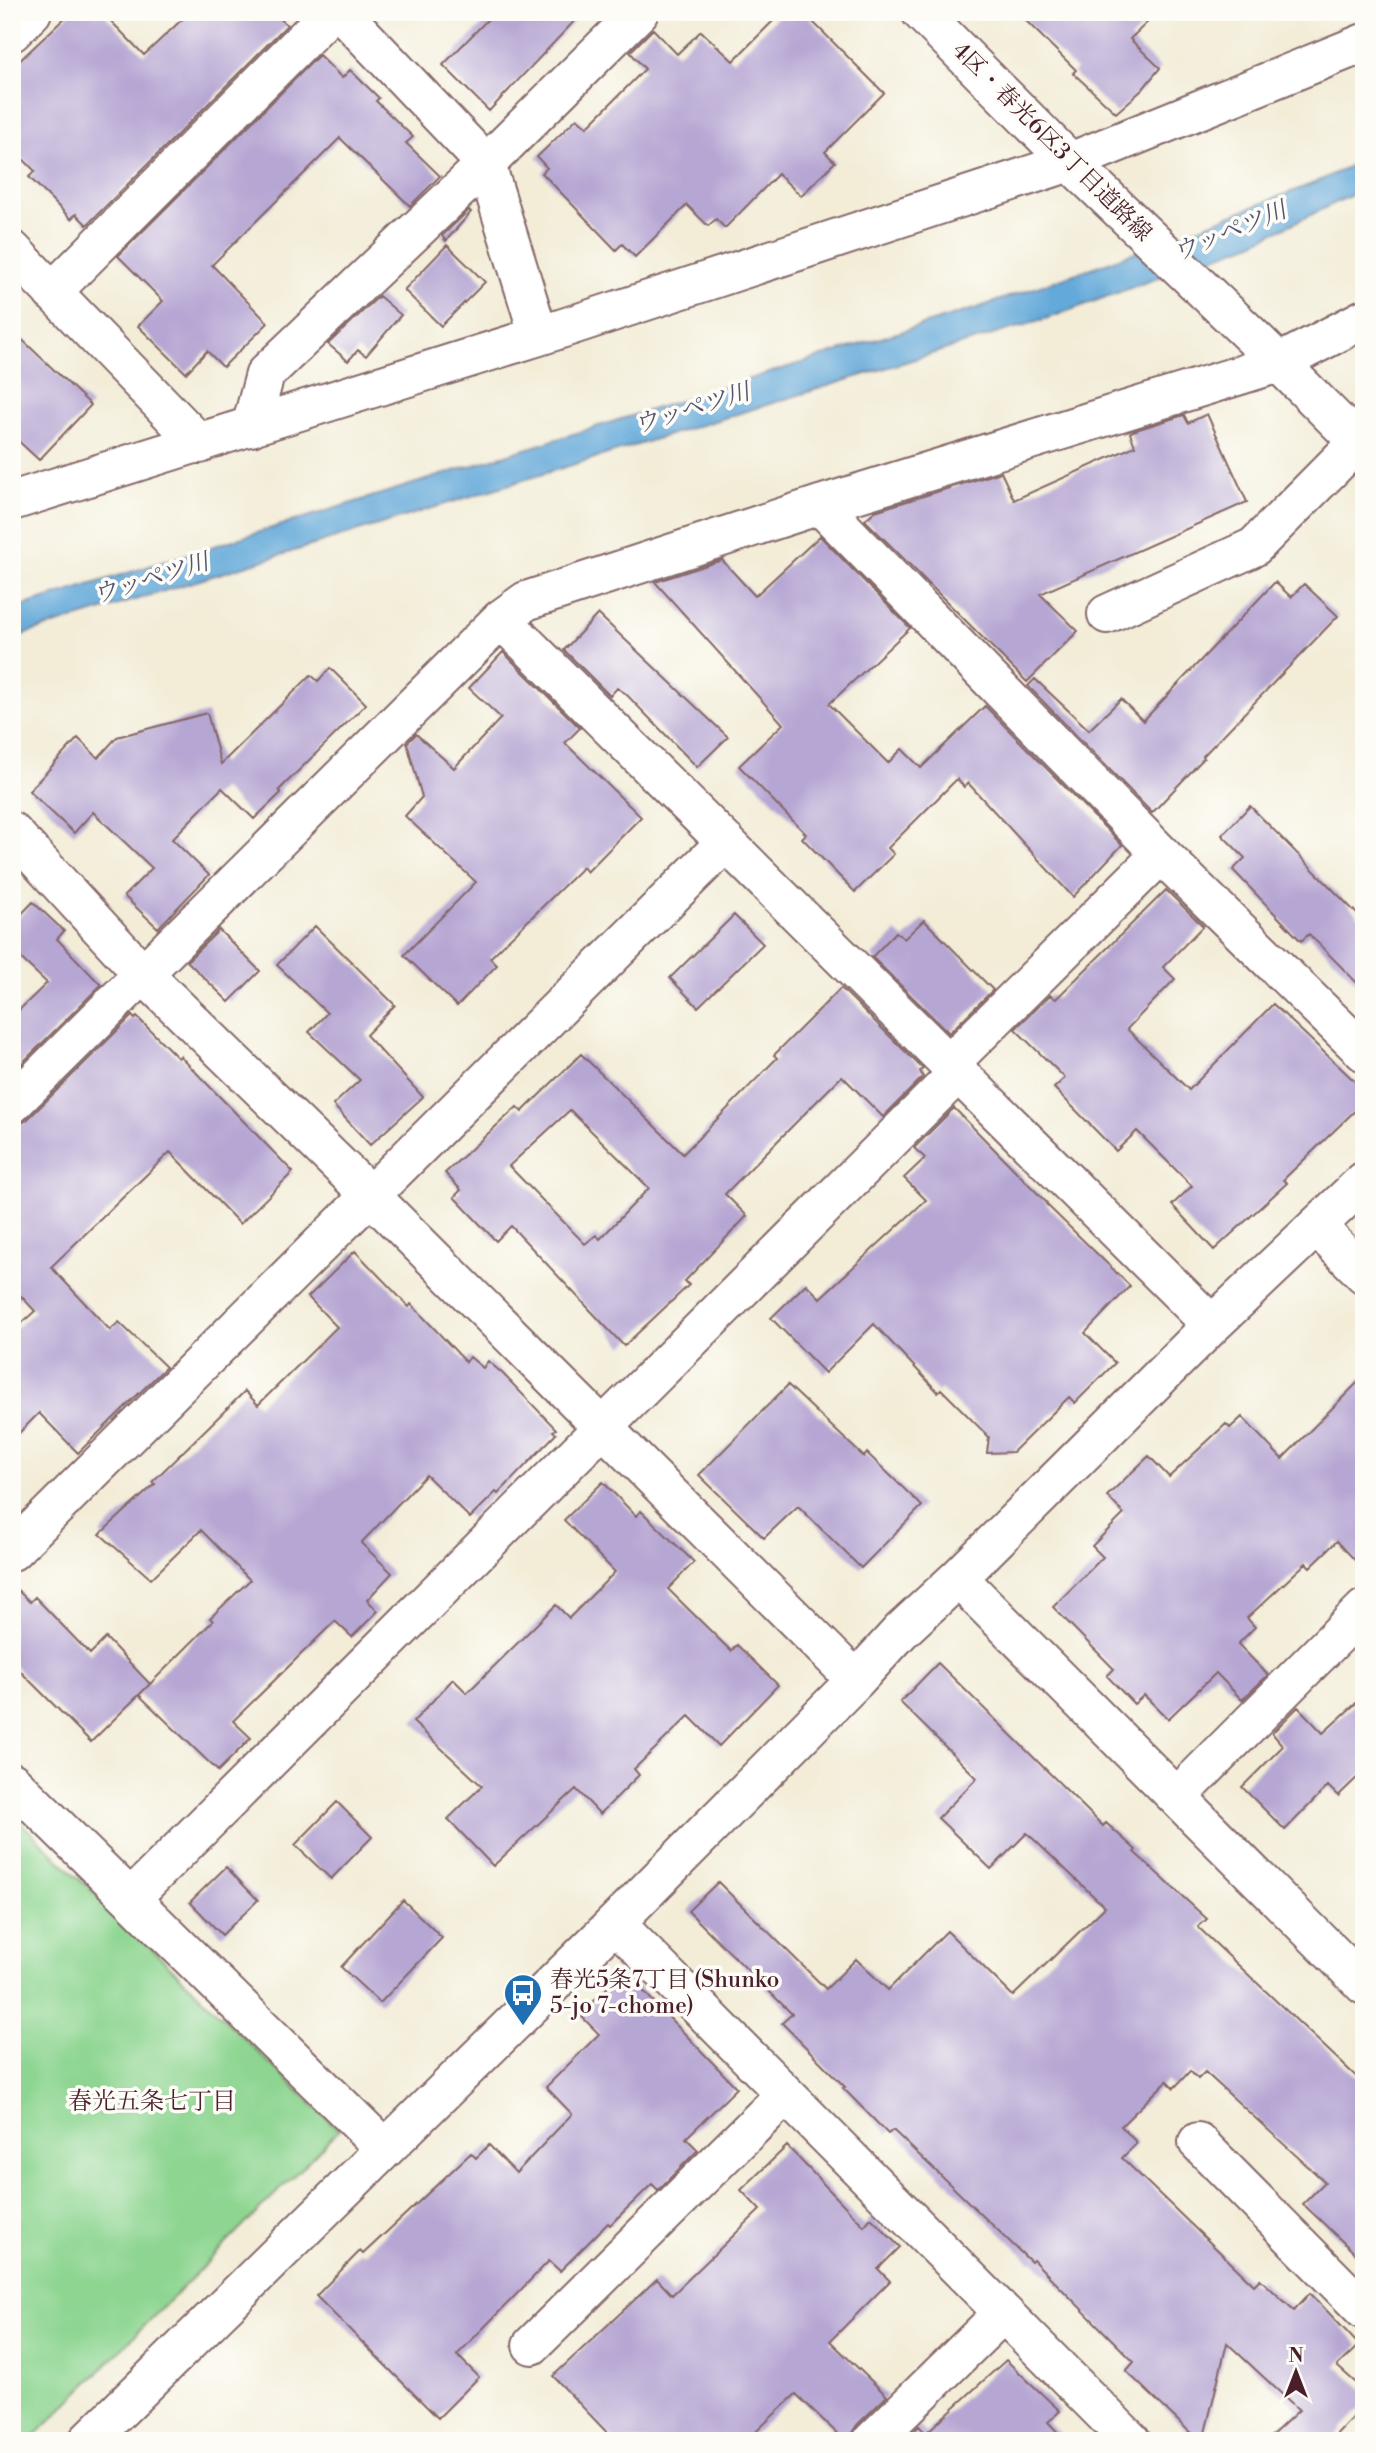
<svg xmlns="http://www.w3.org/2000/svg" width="1376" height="2453" viewBox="0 0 1376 2453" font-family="'Libre Bodoni','Noto Serif JP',serif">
<rect width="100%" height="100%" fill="#fdfcf7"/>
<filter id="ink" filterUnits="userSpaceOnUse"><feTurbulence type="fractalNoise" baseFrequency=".0143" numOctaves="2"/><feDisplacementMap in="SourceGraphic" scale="14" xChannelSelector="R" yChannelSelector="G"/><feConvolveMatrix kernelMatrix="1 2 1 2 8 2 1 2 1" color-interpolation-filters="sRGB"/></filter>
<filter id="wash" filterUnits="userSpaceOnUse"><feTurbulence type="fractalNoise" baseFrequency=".00686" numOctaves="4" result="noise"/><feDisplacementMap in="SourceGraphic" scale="28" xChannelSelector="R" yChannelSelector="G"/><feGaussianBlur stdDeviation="1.57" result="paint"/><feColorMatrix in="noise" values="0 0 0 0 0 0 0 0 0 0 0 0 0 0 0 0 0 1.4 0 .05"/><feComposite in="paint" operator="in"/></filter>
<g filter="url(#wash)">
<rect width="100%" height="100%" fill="#f3edd8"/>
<!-- green -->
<path fill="#8dd591" stroke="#6c7a5e" stroke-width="2" d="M 12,1814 L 339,2130 L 30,2441 L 12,2441 Z"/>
<!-- water -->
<path fill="#64a9d9" stroke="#576482" stroke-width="2" d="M 1364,159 L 1364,189 L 1250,244 L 1054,316 L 12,638 L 12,609 L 977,308 L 1106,263 L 1317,182 Z"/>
<g id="blocks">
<!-- building -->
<path fill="#b6a6d3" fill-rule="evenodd" d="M 71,12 L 102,12 L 144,55 L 190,12 L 273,12 L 287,25 L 87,225 L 76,214 L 71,219 L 29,177 L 35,171 L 12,148 L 12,68 Z
M 495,12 L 583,12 L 489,111 L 443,65 Z
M 782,12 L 803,12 L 884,93 L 825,152 L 835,162 L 801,196 L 778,174 L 725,228 L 716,219 L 708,226 L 687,205 L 635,257 L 622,244 L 616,250 L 542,173 L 547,168 L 537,157 L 577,118 L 587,127 L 645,69 L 630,52 L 653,29 L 677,54 L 701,31 L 733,61 Z
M 1017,12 L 1158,12 L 1130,39 L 1160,68 L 1142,90 L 1116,113 L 1073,73 L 1076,70 Z
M 319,55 L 342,78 L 350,70 L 379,98 L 376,101 L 413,137 L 406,143 L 440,176 L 410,206 L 340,138 L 212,265 L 268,323 L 223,367 L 207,351 L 186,373 L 138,326 L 163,301 L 118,256 Z
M 469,210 L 471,212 L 446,241 L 442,236 Z
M 447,245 L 485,282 L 441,326 L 404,290 Z
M 379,296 L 401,315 L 366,356 L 358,350 L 348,361 L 328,344 Z
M 12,330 L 91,405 L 39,460 L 12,435 Z
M 1207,414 L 1247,502 L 1040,594 L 1078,631 L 1027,682 L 865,520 L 875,511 L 1001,472 L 1014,500 L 1135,446 L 1130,433 L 1133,431 L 1184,415 L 1188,423 Z
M 820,536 L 910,628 L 829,704 L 888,763 L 902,749 L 921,768 L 985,706 L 1122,845 L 1073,897 L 968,783 L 964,787 L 957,779 L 888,848 L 894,854 L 855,892 L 802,838 L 806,834 L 739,766 L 783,724 L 655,582 L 722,560 L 755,596 Z
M 1275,582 L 1291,597 L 1304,584 L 1338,616 L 1203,756 L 1204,758 L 1152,813 L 1028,686 L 1035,679 L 1089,730 L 1121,699 L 1143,721 Z
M 598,614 L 728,737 L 697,767 L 625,693 L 617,688 L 610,696 L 564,650 Z
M 503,652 L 580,728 L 565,743 L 641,817 L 587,872 L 583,867 L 490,958 L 497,965 L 457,1006 L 404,955 L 476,882 L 405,816 L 422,797 L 407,743 L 416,734 L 454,768 L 501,718 L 469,688 Z
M 330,668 L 366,704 L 279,790 L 281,793 L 254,819 L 222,788 L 172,839 L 209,875 L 158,928 L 124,896 L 152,868 L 93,812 L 74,833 L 29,791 L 78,738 L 98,758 L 117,737 L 207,713 L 221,764 L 311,675 L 318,681 Z
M 1250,806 L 1364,921 L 1364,990 L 1309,934 L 1301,941 L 1233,870 L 1245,858 L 1222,835 Z
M 1166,890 L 1203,926 L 1163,967 L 1175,979 L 1127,1029 L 1189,1090 L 1273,1004 L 1364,1090 L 1364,1102 L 1283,1180 L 1287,1183 L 1214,1250 L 1172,1205 L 1192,1186 L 1137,1131 L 1116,1151 L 1054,1088 L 1065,1078 L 1015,1029 L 1050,995 L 1056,999 Z
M 33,902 L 64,931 L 57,939 L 101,985 L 12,1073 L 12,1017 L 47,983 L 12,950 L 12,924 Z
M 734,915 L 763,944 L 698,1007 L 670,978 Z
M 924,920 L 993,990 L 949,1033 L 872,957 L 896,932 L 904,939 Z
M 315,926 L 395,1005 L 366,1035 L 423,1097 L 370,1145 L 333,1105 L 360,1080 L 309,1032 L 327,1013 L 277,965 Z
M 219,930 L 260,971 L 229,1002 L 187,961 Z
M 841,988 L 923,1069 L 920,1071 L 923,1077 L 883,1117 L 842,1076 L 725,1194 L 747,1216 L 685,1281 L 689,1285 L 624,1346 L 511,1226 L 496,1241 L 454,1197 L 461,1190 L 445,1173 L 517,1107 L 522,1112 L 581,1054 L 683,1154 L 777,1058 L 774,1055 ZM 570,1110 L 649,1188 L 600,1239 L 596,1235 L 585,1244 L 509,1166 Z
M 132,1016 L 135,1019 L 137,1017 L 178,1058 L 180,1056 L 293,1172 L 240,1224 L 170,1152 L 51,1267 L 110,1330 L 119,1322 L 166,1367 L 78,1453 L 39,1413 L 12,1440 L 12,1332 L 35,1311 L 21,1296 L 12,1305 L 12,1125 L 18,1125 L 27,1120 Z
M 954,1108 L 1047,1203 L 1046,1204 L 1130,1286 L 1085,1333 L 1115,1363 L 1075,1403 L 1069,1397 L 1013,1452 L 987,1453 L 989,1437 L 941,1389 L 938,1392 L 874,1324 L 825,1373 L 771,1318 L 806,1284 L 820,1298 L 926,1200 L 904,1178 L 925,1158 L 914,1148 Z
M 355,1251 L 409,1307 L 411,1304 L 466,1362 L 470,1357 L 483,1368 L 488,1361 L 503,1374 L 556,1429 L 553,1431 L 556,1434 L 498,1494 L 496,1492 L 470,1518 L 426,1475 L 361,1543 L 392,1573 L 367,1600 L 378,1611 L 352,1637 L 335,1621 L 233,1721 L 251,1738 L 218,1771 L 139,1695 L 213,1621 L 210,1618 L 250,1580 L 201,1530 L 151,1579 L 100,1534 L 155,1484 L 152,1482 L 245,1391 L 258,1405 L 337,1327 L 308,1297 Z
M 1364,1376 L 1364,1570 L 1337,1541 L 1310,1567 L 1306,1563 L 1247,1618 L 1255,1627 L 1238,1644 L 1268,1675 L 1242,1700 L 1216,1673 L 1168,1719 L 1144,1695 L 1134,1704 L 1107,1676 L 1114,1669 L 1053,1607 L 1103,1557 L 1092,1546 L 1124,1514 L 1107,1496 L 1149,1456 L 1169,1477 L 1226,1424 L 1230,1428 L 1242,1417 L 1282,1459 Z
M 788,1385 L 864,1457 L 867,1453 L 922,1506 L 861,1568 L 798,1506 L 764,1538 L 699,1475 Z
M 603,1482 L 636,1516 L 641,1511 L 694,1562 L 668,1589 L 731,1651 L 737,1645 L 778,1685 L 719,1746 L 689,1716 L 634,1769 L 639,1775 L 600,1814 L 576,1789 L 493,1866 L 448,1819 L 482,1786 L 413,1722 L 453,1679 L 467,1693 L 556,1605 L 569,1618 L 615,1572 L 564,1520 Z
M 12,1585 L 30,1602 L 35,1597 L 90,1654 L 106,1638 L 150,1684 L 91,1742 L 12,1663 Z
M 938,1663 L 1103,1826 L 1106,1823 L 1136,1850 L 1134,1852 L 1207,1919 L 1198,1927 L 1364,2084 L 1364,2262 L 1303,2204 L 1325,2182 L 1205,2072 L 1198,2079 L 1190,2071 L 1174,2088 L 1167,2081 L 1121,2126 L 1137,2143 L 1122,2158 L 1254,2285 L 1260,2279 L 1294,2310 L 1310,2293 L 1359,2345 L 1337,2366 L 1364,2390 L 1364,2405 L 1330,2441 L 1266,2441 L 1299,2410 L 1227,2343 L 1203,2441 L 1199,2441 L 1126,2371 L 1134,2362 L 1033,2260 L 1031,2262 L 893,2130 L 888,2134 L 843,2088 L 845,2087 L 782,2023 L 792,2014 L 688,1911 L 718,1882 L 826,1989 L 856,1959 L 888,1990 L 947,1931 L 1013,1996 L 1105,1907 L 1027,1833 L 991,1869 L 938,1818 L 977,1778 L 900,1702 Z
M 1364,1696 L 1364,1771 L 1338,1796 L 1328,1786 L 1285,1830 L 1242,1787 L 1283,1746 L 1272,1733 L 1298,1707 L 1323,1733 Z
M 337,1802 L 372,1837 L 331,1879 L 295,1845 Z
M 226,1867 L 258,1900 L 222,1935 L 190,1902 Z
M 403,1900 L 442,1938 L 380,2003 L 341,1967 Z
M 624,1971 L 737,2088 L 686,2138 L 698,2150 L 658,2190 L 652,2184 L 610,2225 L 608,2223 L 560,2271 L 549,2261 L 457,2355 L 479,2377 L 438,2418 L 316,2296 L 360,2251 L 363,2254 L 471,2153 L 476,2158 L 489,2145 L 516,2173 L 572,2114 L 546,2087 L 599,2034 L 580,2015 Z
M 787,2146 L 864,2226 L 871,2218 L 900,2247 L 878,2269 L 890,2281 L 830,2341 L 887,2396 L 857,2425 L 851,2434 L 851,2441 L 845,2441 L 796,2394 L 746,2441 L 615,2441 L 553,2376 L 657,2279 L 672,2295 L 760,2210 L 741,2190 Z
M 1006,2360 L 1060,2411 L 1048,2422 L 1066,2441 L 904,2441 L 919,2426 L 926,2433 Z"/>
</g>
</g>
<g filter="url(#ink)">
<use href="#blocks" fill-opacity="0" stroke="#856768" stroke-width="2"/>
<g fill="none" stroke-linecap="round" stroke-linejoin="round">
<defs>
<path id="minor" d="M 341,12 L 486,164 L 539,336
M 921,12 L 1070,162 L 1260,344 L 1364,448
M 12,32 L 32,12
M 12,250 L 200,444
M 52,292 L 331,12
M 251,427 L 265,374 L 486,164 L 639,12
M 12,501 L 539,336 L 1070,162 L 1364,43
M 820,505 L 1161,854 L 1364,1052
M 1107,614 L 1254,547 L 1358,442
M 501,619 L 1212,1325
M 12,832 L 142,973 L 371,1196 L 856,1680
M 950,1063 L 1161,854
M 12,1104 L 501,619 L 526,601 L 820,505 L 1279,363 L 1364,319
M 1317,1227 L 1364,1274
M 12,1551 L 726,842
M 958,1578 L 1364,1985
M 12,1782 L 385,2149
M 1177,1797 L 1364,1609
M 131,1898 L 959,1072
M 615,1923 L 1131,2441
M 1198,2142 L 1364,2310
M 532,2345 L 785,2095
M 88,2441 L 615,1923 L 856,1680 L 901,1631 L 958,1578 L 1212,1325 L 1364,1181
M 872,2441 L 1003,2313"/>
</defs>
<!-- minor casing -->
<use href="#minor" stroke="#856768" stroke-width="42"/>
<!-- minor -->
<use href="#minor" stroke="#fff" stroke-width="38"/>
</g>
</g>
<!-- icons -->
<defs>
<symbol id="bus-pin" viewBox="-11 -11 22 30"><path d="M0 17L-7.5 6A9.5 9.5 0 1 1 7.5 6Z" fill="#1f6fb2" stroke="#fdfcf7"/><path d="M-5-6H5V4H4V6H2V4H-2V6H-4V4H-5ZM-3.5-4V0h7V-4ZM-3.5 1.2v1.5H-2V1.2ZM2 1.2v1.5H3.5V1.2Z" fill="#fff"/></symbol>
</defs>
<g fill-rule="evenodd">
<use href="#bus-pin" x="501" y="1971" width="44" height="60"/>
</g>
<g text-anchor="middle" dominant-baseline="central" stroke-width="7" stroke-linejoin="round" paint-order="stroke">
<!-- street labels -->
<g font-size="23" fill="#4a1f2b" stroke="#fdfcf7">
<text transform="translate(1052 142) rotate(45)">4区・春光6区3丁目道路線</text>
</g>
<!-- poi labels -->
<g font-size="23" fill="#4a1f2b" stroke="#fdfcf7" text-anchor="start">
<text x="550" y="1980">春光5条7丁目 (Shunko<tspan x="550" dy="26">5-jo 7-chome)</tspan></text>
</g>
<!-- water labels -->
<g font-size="24" font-style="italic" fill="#545671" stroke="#fdfcf7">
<text transform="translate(1230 232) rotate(-22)">ウッペツ川</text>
<text transform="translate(692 409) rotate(-17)">ウッペツ川</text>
<text transform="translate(151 579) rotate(-17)">ウッペツ川</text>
</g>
<!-- neighbourhood labels -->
<g font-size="24" fill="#4a1f2b" stroke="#fdfcf7">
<text x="152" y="2102">春光五条七丁目</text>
</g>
</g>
<!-- margin -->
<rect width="1376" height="2453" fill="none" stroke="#fdfcf7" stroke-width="42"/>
<!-- north arrow -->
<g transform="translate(1296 2372)" stroke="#fdfcf7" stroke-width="5" paint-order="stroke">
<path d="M0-5L12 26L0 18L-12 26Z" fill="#4a1f2b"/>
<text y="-10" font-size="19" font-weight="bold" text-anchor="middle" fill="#4a1f2b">N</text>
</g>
</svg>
